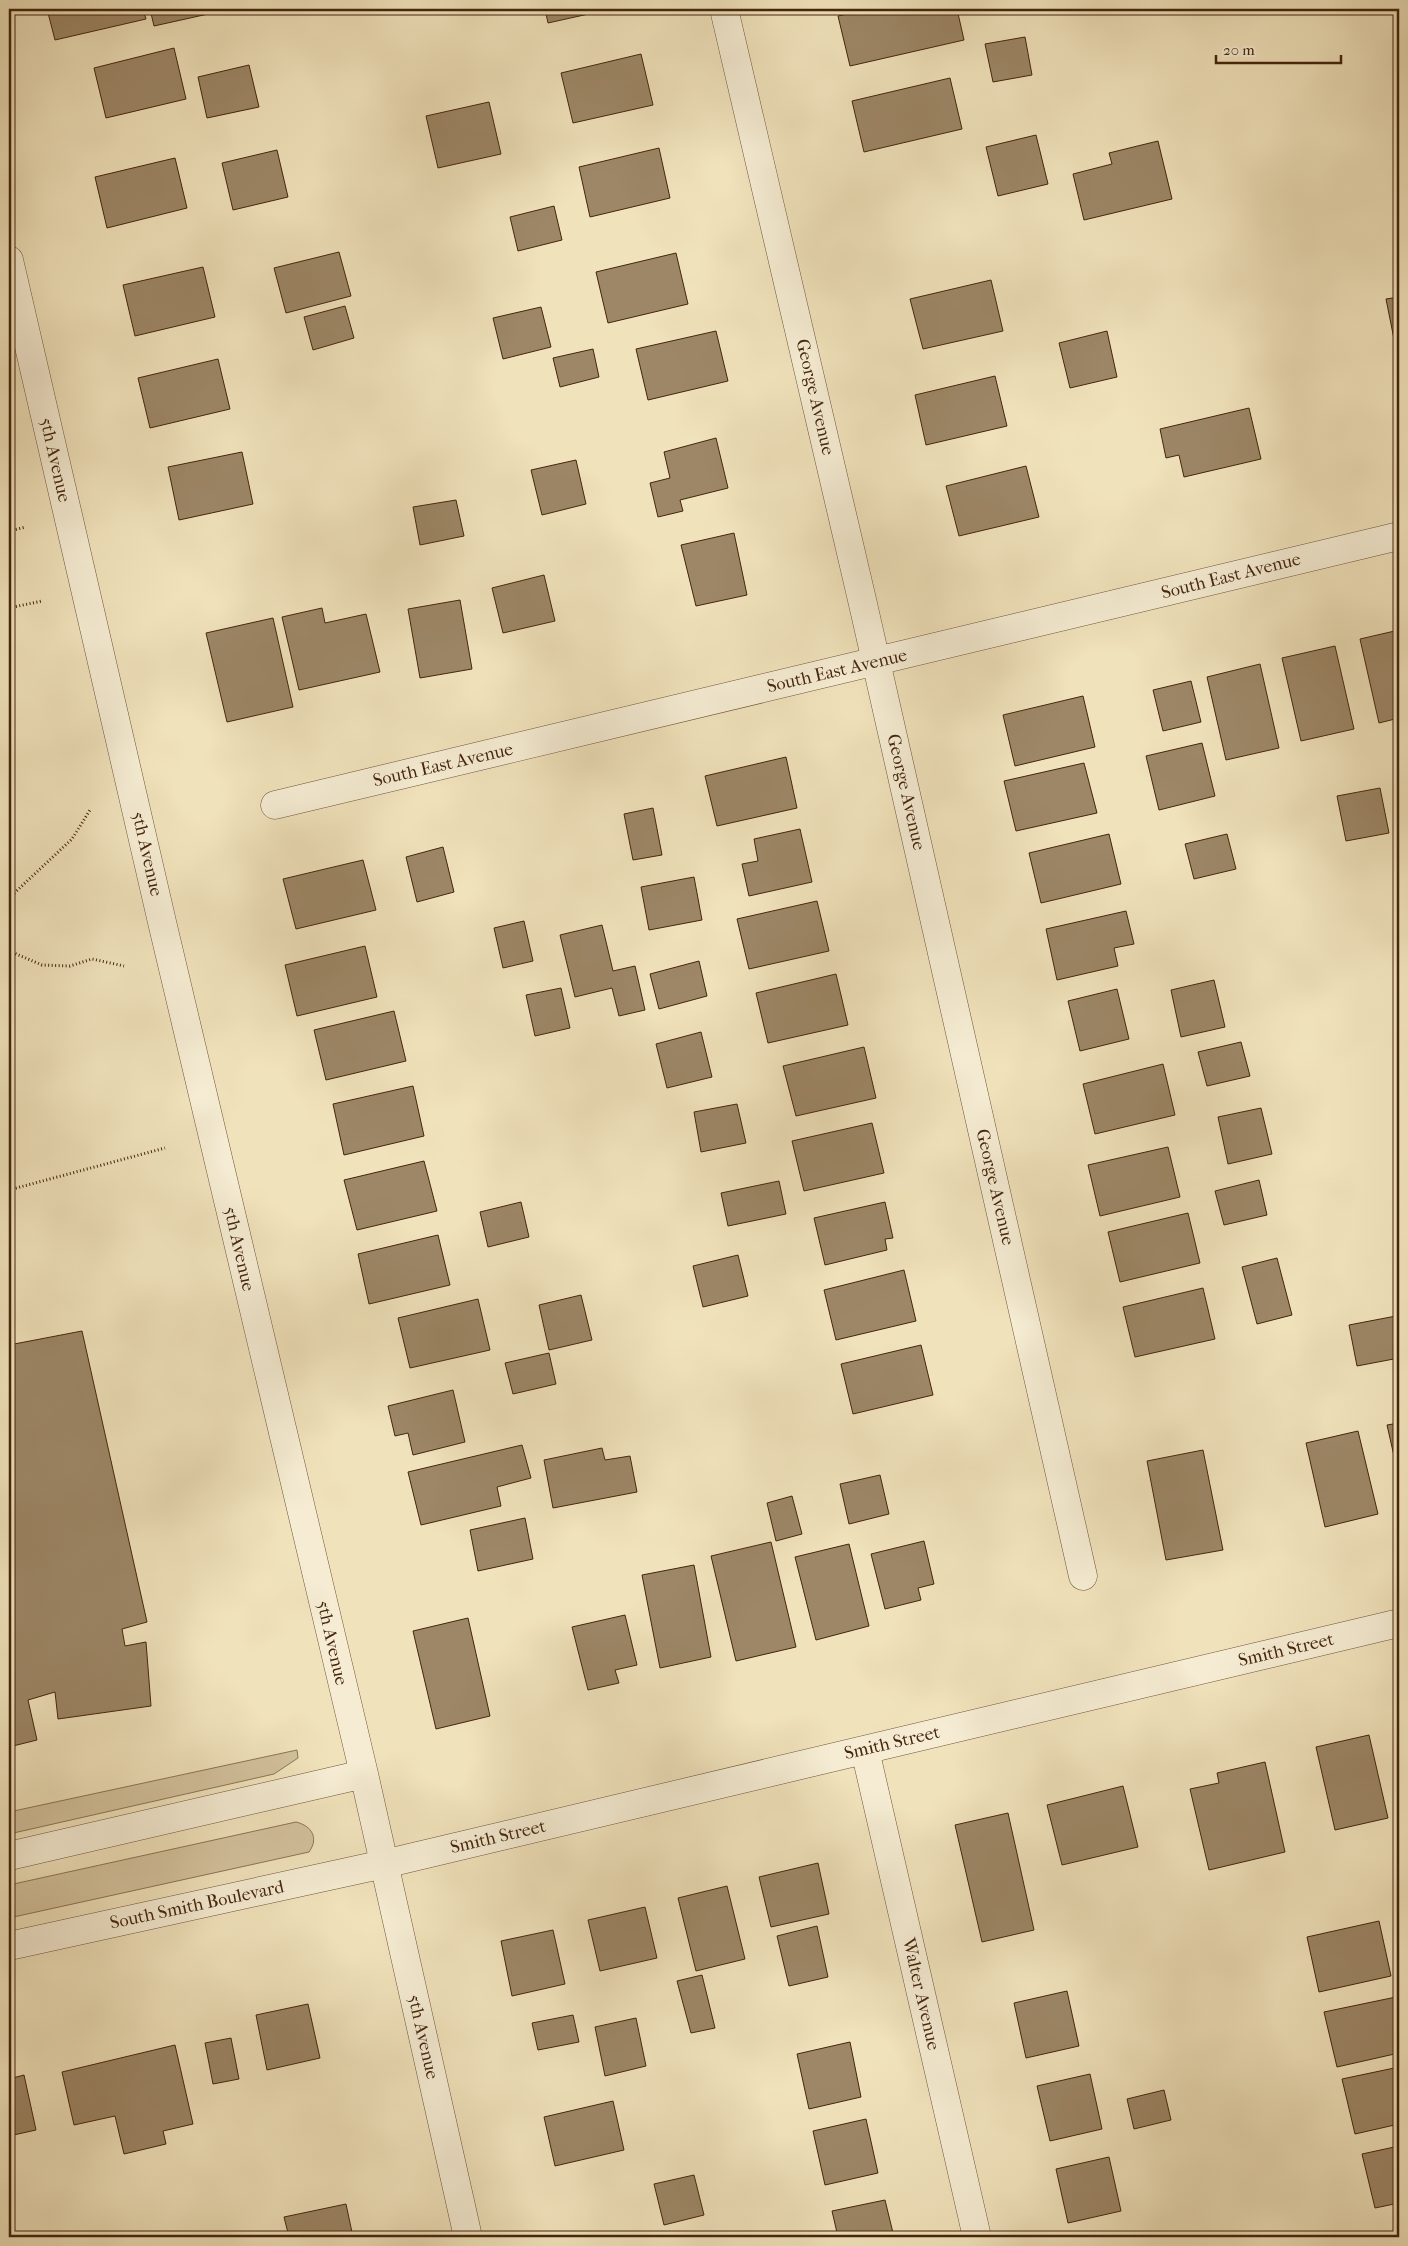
<svg xmlns="http://www.w3.org/2000/svg" width="1408" height="2246" viewBox="0 0 1408 2246" font-family="'IM FELL French Canon',serif">
<rect width="100%" height="100%" fill="#f0e2bb"/>
<filter id="stains"><feTurbulence type="fractalNoise" baseFrequency=".004" numOctaves="4"/><feColorMatrix values="0 0 0 0 .2 0 0 0 0 .09 0 0 0 0 .02 0 0 0 .5 -.17"/></filter>
<radialGradient id="worn" r=".72"><stop offset=".6" stop-color="#630" stop-opacity="0"/><stop offset="1" stop-color="#630" stop-opacity=".3"/></radialGradient>
<!-- green -->
<path fill="#d3c29d" stroke="#8c7455" d="M 297,1750 L 298,1758 L 274,1774 L 9,1834 L 9,1812 Z
M 296,1822 C 312,1826 319,1838 309,1852 L 9,1918 L 9,1885 Z"/>
<!-- building -->
<path fill="#9d8767" stroke="#44250d" d="M 47,9 L 143,9 L 146,19 L 55,40 Z
M 150,9 L 207,9 L 208,14 L 154,26 Z
M 545,9 L 611,9 L 548,23 Z
M 869,9 L 957,9 L 964,40 L 850,66 L 838,16 Z
M 1025,37 L 1032,75 L 993,82 L 985,44 Z
M 174,48 L 186,99 L 106,118 L 94,68 Z
M 641,54 L 653,105 L 573,123 L 561,73 Z
M 249,65 L 259,107 L 207,118 L 198,77 Z
M 950,78 L 962,129 L 864,152 L 852,101 Z
M 489,102 L 501,154 L 438,168 L 426,116 Z
M 1036,135 L 1048,184 L 998,196 L 986,147 Z
M 1158,141 L 1172,199 L 1084,220 L 1073,174 L 1112,164 L 1109,153 Z
M 659,148 L 670,198 L 590,217 L 579,167 Z
M 277,150 L 288,197 L 233,210 L 222,163 Z
M 175,158 L 187,208 L 107,228 L 95,177 Z
M 554,206 L 562,240 L 518,251 L 510,217 Z
M 339,252 L 351,296 L 286,313 L 274,268 Z
M 676,253 L 688,304 L 608,323 L 596,272 Z
M 203,267 L 215,317 L 135,336 L 123,285 Z
M 991,280 L 1003,331 L 923,349 L 910,299 Z
M 1399,297 L 1399,354 L 1397,354 L 1386,299 Z
M 345,306 L 354,338 L 313,350 L 304,317 Z
M 541,307 L 551,347 L 503,359 L 493,318 Z
M 716,331 L 728,381 L 648,400 L 636,349 Z
M 1107,331 L 1117,377 L 1070,388 L 1059,343 Z
M 593,349 L 599,377 L 560,387 L 553,358 Z
M 218,359 L 230,409 L 150,428 L 138,378 Z
M 995,376 L 1007,426 L 926,445 L 915,395 Z
M 1249,408 L 1261,459 L 1184,477 L 1179,455 L 1166,458 L 1160,429 Z
M 716,438 L 728,488 L 680,500 L 683,511 L 658,517 L 650,483 L 670,478 L 664,452 Z
M 242,452 L 253,504 L 179,520 L 168,467 Z
M 576,460 L 586,504 L 542,515 L 531,470 Z
M 1026,466 L 1039,517 L 959,536 L 946,486 Z
M 456,500 L 464,536 L 420,545 L 413,507 Z
M 734,533 L 747,595 L 696,606 L 681,545 Z
M 544,575 L 555,621 L 503,633 L 492,588 Z
M 460,600 L 472,669 L 420,678 L 408,609 Z
M 322,608 L 325,623 L 366,614 L 380,672 L 299,690 L 282,617 Z
M 273,618 L 293,707 L 227,722 L 206,633 Z
M 1399,630 L 1399,718 L 1379,723 L 1360,639 Z
M 1335,646 L 1354,729 L 1301,741 L 1282,658 Z
M 1260,664 L 1279,748 L 1226,760 L 1207,677 Z
M 1191,681 L 1201,722 L 1163,731 L 1153,690 Z
M 1083,696 L 1095,747 L 1015,766 L 1003,715 Z
M 1202,743 L 1215,796 L 1159,810 L 1146,756 Z
M 786,757 L 797,808 L 717,826 L 705,776 Z
M 1084,763 L 1097,813 L 1016,831 L 1004,781 Z
M 1380,788 L 1389,833 L 1346,841 L 1337,796 Z
M 653,808 L 662,855 L 633,860 L 624,814 Z
M 800,829 L 812,882 L 749,896 L 742,864 L 758,861 L 754,839 Z
M 1109,834 L 1121,884 L 1041,903 L 1029,853 Z
M 1227,834 L 1236,869 L 1194,879 L 1185,844 Z
M 443,847 L 454,892 L 417,902 L 406,857 Z
M 363,860 L 376,910 L 296,929 L 283,879 Z
M 694,877 L 702,920 L 649,930 L 641,887 Z
M 817,901 L 829,951 L 749,969 L 737,919 Z
M 1126,911 L 1134,944 L 1114,948 L 1118,966 L 1057,980 L 1046,929 Z
M 524,921 L 533,961 L 503,968 L 494,928 Z
M 602,925 L 613,971 L 635,966 L 645,1010 L 619,1016 L 612,988 L 575,997 L 560,935 Z
M 365,946 L 377,997 L 297,1016 L 285,965 Z
M 699,961 L 707,996 L 659,1009 L 650,974 Z
M 836,974 L 848,1025 L 768,1043 L 756,993 Z
M 1214,980 L 1225,1027 L 1181,1037 L 1171,990 Z
M 561,988 L 570,1028 L 535,1036 L 526,995 Z
M 1117,989 L 1129,1039 L 1080,1051 L 1068,1001 Z
M 394,1011 L 406,1061 L 326,1080 L 314,1030 Z
M 701,1032 L 712,1077 L 667,1088 L 656,1044 Z
M 1241,1042 L 1250,1076 L 1207,1086 L 1198,1052 Z
M 864,1047 L 876,1098 L 796,1116 L 783,1066 Z
M 1163,1064 L 1175,1115 L 1095,1134 L 1083,1084 Z
M 413,1086 L 424,1136 L 344,1155 L 333,1104 Z
M 737,1104 L 746,1143 L 701,1152 L 694,1112 Z
M 1261,1108 L 1272,1154 L 1228,1164 L 1218,1117 Z
M 872,1123 L 884,1173 L 804,1191 L 792,1141 Z
M 1168,1147 L 1180,1197 L 1100,1216 L 1088,1165 Z
M 424,1161 L 437,1211 L 357,1230 L 344,1180 Z
M 1259,1180 L 1267,1215 L 1224,1225 L 1215,1191 Z
M 779,1181 L 786,1214 L 728,1226 L 721,1193 Z
M 521,1202 L 529,1237 L 488,1247 L 480,1212 Z
M 885,1202 L 893,1238 L 885,1239 L 887,1250 L 825,1265 L 814,1218 Z
M 1188,1213 L 1200,1263 L 1120,1282 L 1108,1232 Z
M 438,1235 L 450,1285 L 369,1304 L 358,1254 Z
M 738,1255 L 748,1296 L 703,1307 L 693,1266 Z
M 1277,1258 L 1292,1315 L 1257,1324 L 1242,1267 Z
M 904,1270 L 916,1321 L 836,1340 L 824,1290 Z
M 1203,1288 L 1215,1339 L 1135,1357 L 1123,1307 Z
M 581,1295 L 592,1340 L 549,1350 L 539,1305 Z
M 478,1299 L 490,1350 L 410,1368 L 398,1318 Z
M 1396,1316 L 1399,1333 L 1399,1358 L 1357,1366 L 1349,1325 Z
M 82,1331 L 147,1622 L 122,1629 L 125,1646 L 146,1642 L 151,1706 L 58,1719 L 55,1692 L 28,1700 L 37,1740 L 9,1747 L 9,1345 Z
M 921,1345 L 933,1395 L 853,1414 L 841,1364 Z
M 549,1353 L 556,1384 L 513,1394 L 505,1363 Z
M 453,1390 L 465,1442 L 413,1455 L 408,1433 L 395,1436 L 388,1406 Z
M 1399,1423 L 1399,1478 L 1387,1425 Z
M 1358,1431 L 1378,1514 L 1325,1527 L 1306,1443 Z
M 522,1445 L 531,1478 L 497,1487 L 501,1506 L 421,1525 L 408,1472 Z
M 602,1448 L 605,1460 L 630,1456 L 637,1492 L 553,1508 L 544,1460 Z
M 1203,1450 L 1223,1550 L 1166,1560 L 1147,1461 Z
M 880,1475 L 889,1514 L 849,1524 L 840,1484 Z
M 792,1496 L 802,1534 L 776,1541 L 767,1503 Z
M 525,1518 L 533,1559 L 478,1571 L 470,1530 Z
M 924,1541 L 934,1584 L 918,1588 L 921,1600 L 885,1609 L 871,1554 Z
M 771,1542 L 796,1647 L 736,1661 L 711,1556 Z
M 849,1544 L 869,1626 L 816,1640 L 795,1557 Z
M 694,1565 L 711,1657 L 660,1668 L 642,1575 Z
M 625,1615 L 637,1665 L 615,1670 L 619,1683 L 588,1690 L 572,1627 Z
M 468,1618 L 490,1716 L 436,1729 L 413,1631 Z
M 1369,1735 L 1388,1818 L 1335,1830 L 1316,1747 Z
M 1265,1762 L 1285,1852 L 1209,1870 L 1190,1789 L 1219,1783 L 1217,1773 Z
M 1123,1786 L 1138,1847 L 1062,1865 L 1047,1805 Z
M 1008,1813 L 1034,1930 L 982,1942 L 955,1825 Z
M 818,1863 L 829,1914 L 771,1927 L 759,1877 Z
M 727,1886 L 745,1959 L 696,1971 L 678,1898 Z
M 645,1907 L 657,1958 L 600,1971 L 588,1920 Z
M 1379,1921 L 1391,1976 L 1319,1992 L 1307,1937 Z
M 817,1926 L 828,1977 L 789,1986 L 777,1936 Z
M 553,1930 L 565,1984 L 512,1996 L 501,1941 Z
M 702,1975 L 715,2028 L 691,2033 L 677,1981 Z
M 1067,1991 L 1079,2046 L 1026,2058 L 1014,2003 Z
M 1396,1997 L 1399,2011 L 1399,2053 L 1337,2067 L 1324,2012 Z
M 308,2004 L 320,2058 L 267,2070 L 256,2015 Z
M 573,2015 L 579,2042 L 538,2050 L 532,2023 Z
M 636,2018 L 646,2066 L 605,2076 L 595,2027 Z
M 231,2038 L 239,2079 L 213,2084 L 205,2043 Z
M 850,2042 L 861,2097 L 809,2109 L 797,2054 Z
M 175,2045 L 193,2124 L 163,2131 L 166,2144 L 124,2154 L 115,2116 L 74,2125 L 62,2072 Z
M 1399,2067 L 1399,2124 L 1355,2134 L 1342,2079 Z
M 1090,2074 L 1102,2129 L 1050,2141 L 1037,2086 Z
M 24,2075 L 36,2130 L 9,2136 L 9,2079 Z
M 1164,2090 L 1171,2120 L 1134,2129 L 1127,2099 Z
M 613,2101 L 624,2150 L 555,2166 L 544,2117 Z
M 866,2119 L 878,2173 L 825,2185 L 813,2131 Z
M 1399,2146 L 1399,2203 L 1375,2208 L 1362,2154 Z
M 1109,2157 L 1121,2211 L 1068,2223 L 1056,2169 Z
M 694,2175 L 704,2215 L 664,2225 L 654,2184 Z
M 885,2200 L 894,2237 L 838,2237 L 832,2211 Z
M 346,2204 L 353,2237 L 289,2237 L 284,2217 Z"/>
<g fill="none" stroke-linecap="round" stroke-linejoin="round">
<defs>
<path id="street" d="M 724,9 L 863,604 L 1083,1576
M 9,260 L 162,922 L 364,1774 L 468,2237
M 275,805 L 1399,536
M 865,1750 L 977,2237
M 9,1856 L 364,1774
M 9,1946 L 384,1864 L 1399,1623"/>
</defs>
<!-- street casing -->
<use href="#street" stroke="#6f5438" stroke-width="29"/>
<!-- path -->
<path stroke="#44250d" stroke-width="3" stroke-dasharray="1 2.5" stroke-linecap="butt" d="M 9,531 L 26,527
M 9,608 L 42,601
M 9,898 L 72,839 L 90,810
M 9,951 L 42,965 L 70,966 L 92,959 L 124,966
M 9,1190 L 165,1148"/>
<!-- street -->
<use href="#street" stroke="#f5ecd3" stroke-width="28"/>
</g>
<g text-anchor="middle" dominant-baseline="central" stroke-width="4" stroke-linejoin="round" paint-order="stroke">
<!-- street labels -->
<g font-size="18" fill="#44250d" stroke="#f5ecd3">
<text transform="translate(815 397) rotate(77)">George Avenue</text>
<text transform="translate(55 460) rotate(77)">5th Avenue</text>
<text transform="translate(1231 576) rotate(-14)">South East Avenue</text>
<text transform="translate(837 671) rotate(-13)">South East Avenue</text>
<text transform="translate(443 765) rotate(-13)">South East Avenue</text>
<text transform="translate(906 792) rotate(77)">George Avenue</text>
<text transform="translate(147 854) rotate(77)">5th Avenue</text>
<text transform="translate(995 1187) rotate(77)">George Avenue</text>
<text transform="translate(239 1249) rotate(77)">5th Avenue</text>
<text transform="translate(332 1643) rotate(77)">5th Avenue</text>
<text transform="translate(1286 1650) rotate(-13)">Smith Street</text>
<text transform="translate(892 1743) rotate(-13)">Smith Street</text>
<text transform="translate(498 1837) rotate(-13)">Smith Street</text>
<text transform="translate(197 1905) rotate(-12)">South Smith Boulevard</text>
<text transform="translate(921 1994) rotate(77)">Walter Avenue</text>
<text transform="translate(423 2037) rotate(77)">5th Avenue</text>
</g>
</g>
<!-- margin -->
<rect width="1408" height="2246" fill="none" stroke="#f0e2bb" stroke-width="30"/>
<rect x="10" y="10" width="1388" height="2226" fill="none" stroke="#44250d" stroke-width="2.5"/>
<rect x="15" y="15" width="1378" height="2216" fill="none" stroke="#44250d"/>
<!-- scale -->
<path d="M1216 55v8h125v-8" fill="none" stroke="#44250d" stroke-width="2.5"/>
<text x="1223" y="55" font-size="15" fill="#44250d" stroke="#f5ecd3" stroke-width="4" paint-order="stroke">20 m</text>
<rect width="100%" height="100%" filter="url(#stains)"/>
<rect width="100%" height="100%" fill="url(#worn)"/>
</svg>
